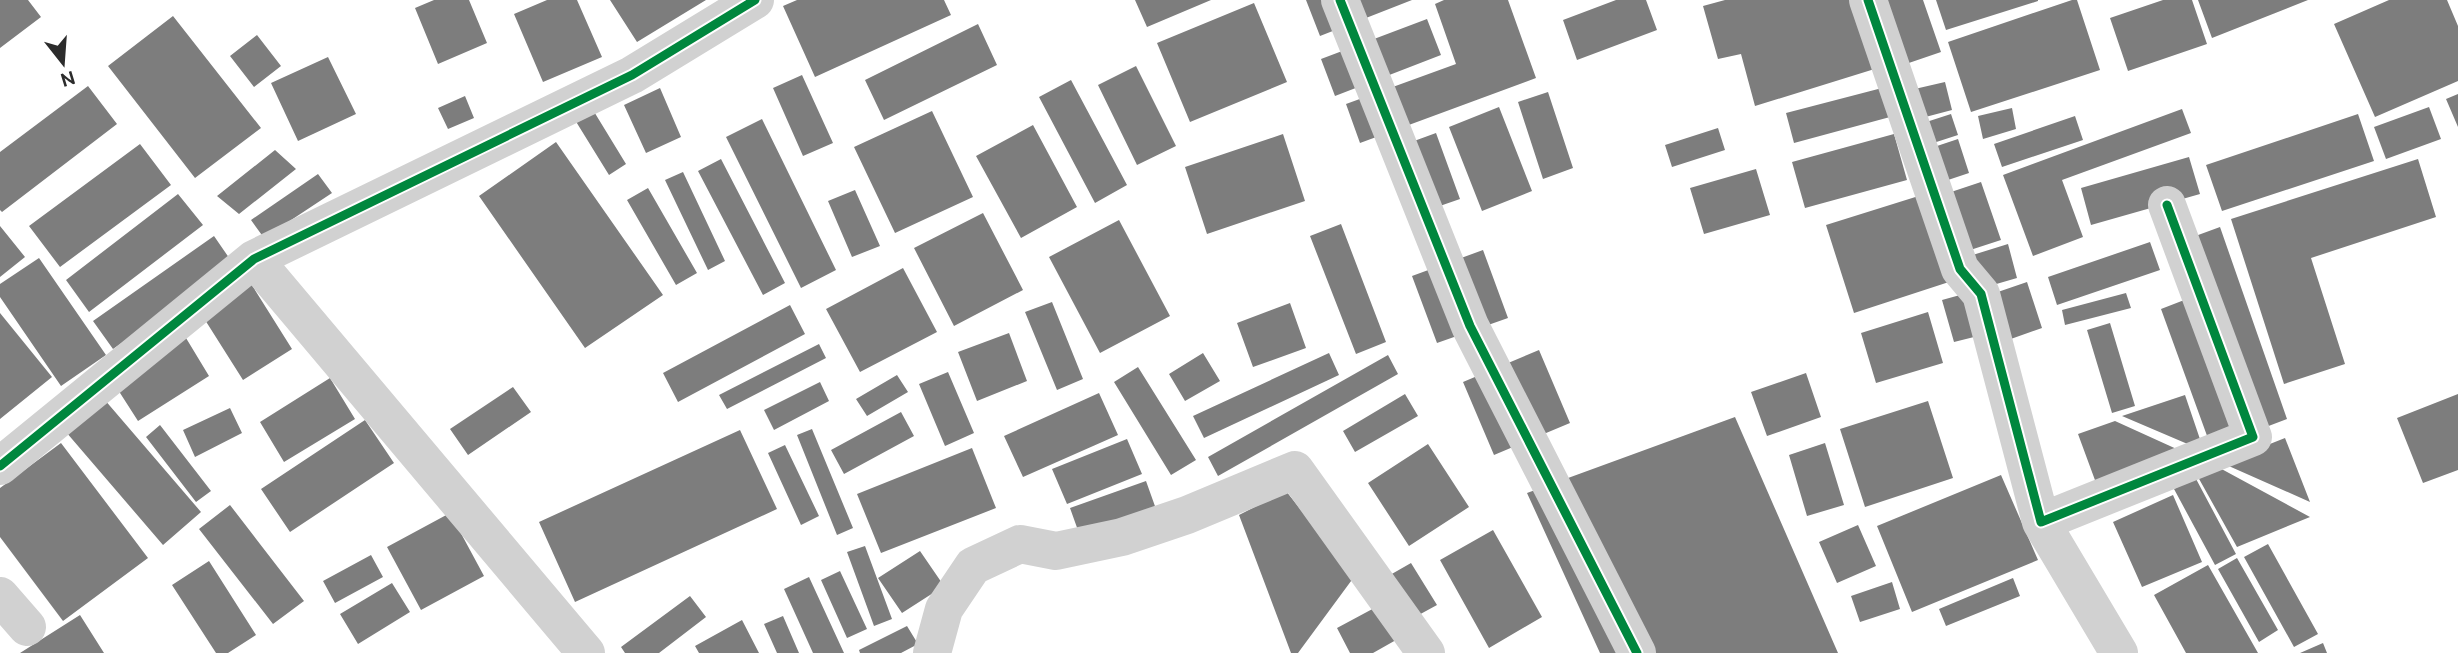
<svg xmlns="http://www.w3.org/2000/svg" width="2458" height="653" viewBox="0 0 2458 653" font-family="Ubuntu,sans-serif">
<rect width="100%" height="100%" fill="#fff"/>
<!-- building -->
<path fill="#7d7d7d" d="M 0,0 L 28,0 L 41,17 L 0,48 Z
M 434,0 L 469,0 L 487,43 L 438,64 L 415,8 Z
M 547,0 L 577,0 L 602,57 L 543,82 L 514,14 Z
M 610,0 L 706,0 L 637,42 Z
M 797,0 L 944,0 L 951,15 L 815,77 L 783,6 Z
M 1135,0 L 1211,0 L 1147,27 Z
M 1306,0 L 1412,0 L 1320,36 Z
M 1444,0 L 1508,0 L 1536,78 L 1360,143 L 1346,104 L 1456,64 L 1435,4 Z
M 1616,0 L 1646,0 L 1657,30 L 1577,60 L 1563,20 Z
M 1725,0 L 1861,0 L 1881,67 L 1755,106 L 1741,54 L 1718,59 L 1703,6 Z
M 1878,0 L 1923,0 L 1941,52 L 1900,66 Z
M 1936,0 L 2038,0 L 2038,1 L 1946,30 Z
M 2072,0 L 2077,0 L 2100,70 L 1971,112 L 1948,42 Z
M 2163,0 L 2192,0 L 2207,44 L 2128,71 L 2110,18 Z
M 2198,0 L 2308,0 L 2212,38 Z
M 2389,0 L 2447,0 L 2458,26 L 2458,81 L 2375,117 L 2334,24 Z
M 1254,3 L 1287,82 L 1190,122 L 1157,43 Z
M 173,16 L 261,128 L 195,178 L 108,66 Z
M 1427,19 L 1441,55 L 1335,96 L 1321,59 Z
M 978,24 L 997,65 L 884,120 L 865,80 Z
M 257,35 L 281,66 L 254,87 L 230,56 Z
M 328,57 L 356,114 L 298,141 L 271,83 Z
M 1136,66 L 1176,146 L 1137,165 L 1098,85 Z
M 802,75 L 833,143 L 803,156 L 773,88 Z
M 1071,80 L 1127,185 L 1095,203 L 1039,97 Z
M 1945,82 L 1952,110 L 1914,120 L 1906,91 Z
M 88,86 L 117,124 L 2,212 L 0,210 L 0,152 Z
M 660,88 L 681,137 L 646,153 L 624,105 Z
M 1882,88 L 1890,117 L 1794,143 L 1786,113 Z
M 1548,92 L 1573,168 L 1543,179 L 1518,102 Z
M 2458,94 L 2458,127 L 2446,99 Z
M 465,96 L 474,118 L 448,129 L 438,108 Z
M 1499,107 L 1532,191 L 1482,211 L 1449,127 Z
M 2429,107 L 2441,139 L 2386,159 L 2374,127 Z
M 2012,108 L 2016,129 L 1983,139 L 1978,116 Z
M 2182,109 L 2191,133 L 2062,180 L 2083,237 L 2033,256 L 2003,175 Z
M 593,110 L 626,164 L 609,175 L 575,120 Z
M 932,111 L 973,197 L 895,233 L 854,147 Z
M 1951,114 L 1958,135 L 1924,146 L 1917,125 Z
M 2358,114 L 2374,161 L 2222,211 L 2206,165 Z
M 2075,116 L 2083,140 L 2002,167 L 1994,144 Z
M 762,119 L 836,270 L 801,288 L 726,137 Z
M 1033,125 L 1077,207 L 1021,238 L 976,156 Z
M 1718,128 L 1725,150 L 1672,167 L 1665,145 Z
M 1436,133 L 1460,199 L 1408,217 L 1384,152 Z
M 1283,134 L 1305,201 L 1207,234 L 1185,167 Z
M 1894,134 L 1907,180 L 1805,208 L 1792,162 Z
M 1958,139 L 1969,173 L 1939,183 L 1928,149 Z
M 556,142 L 663,295 L 585,348 L 479,196 Z
M 140,144 L 171,185 L 60,267 L 29,226 Z
M 275,150 L 296,169 L 239,214 L 217,196 Z
M 2189,157 L 2200,194 L 2091,225 L 2081,188 Z
M 721,159 L 785,283 L 763,295 L 698,171 Z
M 2418,159 L 2436,217 L 2311,258 L 2345,364 L 2284,384 L 2231,219 Z
M 1756,169 L 1770,215 L 1704,234 L 1690,188 Z
M 683,172 L 725,261 L 708,270 L 665,180 Z
M 318,174 L 332,193 L 264,238 L 251,220 Z
M 1981,182 L 2001,240 L 1961,253 L 1942,195 Z
M 648,188 L 697,273 L 676,285 L 627,200 Z
M 855,190 L 880,246 L 852,257 L 828,201 Z
M 178,194 L 203,225 L 89,312 L 66,280 Z
M 1925,194 L 1952,281 L 1854,313 L 1826,225 Z
M 983,213 L 1023,290 L 954,326 L 914,248 Z
M 1119,220 L 1170,316 L 1100,353 L 1049,257 Z
M 1341,224 L 1386,342 L 1356,354 L 1310,236 Z
M 0,226 L 25,257 L 0,277 Z
M 2220,227 L 2287,419 L 2258,430 L 2190,238 Z
M 214,236 L 234,265 L 113,349 L 93,321 Z
M 2150,242 L 2160,270 L 2057,305 L 2048,277 Z
M 2008,244 L 2017,278 L 1986,287 L 1963,258 Z
M 1483,250 L 1508,318 L 1437,343 L 1412,276 Z
M 39,258 L 106,355 L 61,386 L 0,297 L 0,284 Z
M 903,268 L 937,332 L 860,372 L 826,309 Z
M 250,282 L 292,349 L 243,380 L 200,312 Z
M 2027,282 L 2042,328 L 2008,340 L 1992,294 Z
M 1971,292 L 1982,335 L 1954,342 L 1942,300 Z
M 2126,293 L 2131,308 L 2065,325 L 2062,310 Z
M 2192,297 L 2242,432 L 2210,444 L 2161,309 Z
M 1052,302 L 1083,379 L 1057,390 L 1025,312 Z
M 1290,303 L 1306,348 L 1253,367 L 1237,323 Z
M 790,305 L 805,334 L 678,402 L 663,373 Z
M 1928,312 L 1943,363 L 1876,383 L 1861,333 Z
M 0,313 L 52,377 L 0,419 Z
M 2110,323 L 2135,406 L 2112,413 L 2087,330 Z
M 1009,333 L 1027,381 L 977,401 L 958,352 Z
M 186,338 L 209,376 L 138,421 L 113,382 Z
M 819,344 L 826,358 L 727,409 L 719,395 Z
M 1539,350 L 1570,423 L 1494,455 L 1463,382 Z
M 1203,353 L 1220,381 L 1185,401 L 1169,374 Z
M 1329,353 L 1339,375 L 1204,438 L 1193,416 Z
M 1388,355 L 1398,374 L 1218,476 L 1208,457 Z
M 1138,367 L 1196,460 L 1171,475 L 1114,382 Z
M 948,372 L 974,433 L 945,446 L 919,384 Z
M 1806,373 L 1821,417 L 1767,436 L 1751,392 Z
M 897,375 L 908,392 L 867,416 L 856,399 Z
M 330,378 L 355,419 L 284,462 L 260,422 Z
M 820,382 L 829,401 L 774,430 L 764,410 Z
M 513,387 L 531,412 L 468,455 L 450,429 Z
M 1099,393 L 1118,435 L 1023,477 L 1004,436 Z
M 1405,394 L 1418,416 L 1355,452 L 1343,431 Z
M 2458,394 L 2458,470 L 2423,483 L 2397,418 Z
M 2185,395 L 2204,451 L 2122,416 Z
M 104,399 L 201,512 L 163,545 L 66,432 Z
M 1928,401 L 1953,478 L 1865,507 L 1840,429 Z
M 230,408 L 242,433 L 195,457 L 183,430 Z
M 901,412 L 914,436 L 844,474 L 831,450 Z
M 1735,417 L 1838,653 L 1600,653 L 1527,493 Z
M 365,420 L 394,463 L 290,532 L 261,489 Z
M 2115,421 L 2192,456 L 2099,491 L 2078,434 Z
M 160,425 L 211,491 L 196,502 L 146,437 Z
M 812,429 L 853,528 L 837,535 L 797,435 Z
M 740,430 L 777,509 L 575,602 L 539,522 Z
M 2285,438 L 2310,502 L 2222,463 Z
M 1127,439 L 1142,474 L 1067,504 L 1052,469 Z
M 61,443 L 148,558 L 63,621 L 0,537 L 0,488 Z
M 1825,443 L 1844,505 L 1807,516 L 1789,455 Z
M 1428,444 L 1469,507 L 1409,546 L 1368,483 Z
M 785,445 L 819,516 L 801,525 L 768,453 Z
M 972,448 L 996,508 L 881,553 L 857,494 Z
M 2216,466 L 2310,517 L 2237,547 L 2198,477 Z
M 2001,475 L 2038,560 L 1912,612 L 1877,526 Z
M 2195,477 L 2236,554 L 2215,565 L 2174,489 Z
M 1146,481 L 1156,509 L 1080,536 L 1070,508 Z
M 1286,491 L 1354,577 L 1298,653 L 1291,653 L 1239,515 Z
M 2173,495 L 2202,562 L 2142,587 L 2113,522 Z
M 230,505 L 304,601 L 273,624 L 199,529 Z
M 450,513 L 484,576 L 421,610 L 387,547 Z
M 1858,525 L 1876,566 L 1837,583 L 1819,542 Z
M 1493,530 L 1542,617 L 1489,648 L 1440,560 Z
M 2268,544 L 2318,634 L 2294,647 L 2244,557 Z
M 865,546 L 892,619 L 874,626 L 847,552 Z
M 920,551 L 944,586 L 902,613 L 878,578 Z
M 371,555 L 383,577 L 335,603 L 323,581 Z
M 2237,558 L 2278,630 L 2259,642 L 2218,569 Z
M 209,561 L 256,635 L 228,653 L 216,653 L 172,585 Z
M 1411,563 L 1437,605 L 1415,617 L 1390,575 Z
M 2208,565 L 2258,653 L 2186,653 L 2154,595 Z
M 840,571 L 867,629 L 847,638 L 821,580 Z
M 809,577 L 844,653 L 813,653 L 784,589 Z
M 2013,578 L 2020,596 L 1946,626 L 1939,609 Z
M 1892,582 L 1900,609 L 1860,622 L 1851,596 Z
M 392,583 L 410,612 L 358,644 L 340,614 Z
M 690,596 L 706,617 L 659,653 L 625,653 L 621,647 Z
M 1378,606 L 1396,640 L 1373,653 L 1350,653 L 1337,628 Z
M 80,615 L 104,653 L 20,653 Z
M 783,616 L 799,653 L 777,653 L 764,624 Z
M 742,620 L 759,653 L 699,653 L 695,646 Z
M 907,626 L 918,644 L 901,653 L 860,653 L 859,650 Z
M 2323,643 L 2327,653 L 2300,653 Z"/>
<g fill="none" stroke-linecap="round" stroke-linejoin="round">
<!-- minor -->
<path stroke="#d1d1d1" stroke-width="38" d="M 1340,0 L 1470,326 L 1637,653
M 1868,0 L 1960,269 L 1981,294 L 2041,522 L 2253,437 L 2167,205
M 254,259 L 586,653
M 0,466 L 254,259 L 632,75 L 755,0
M 2041,522 L 2119,653
M 0,596 L 27,627
M 932,653 L 944,609 L 973,566 L 1020,544 L 1056,551 L 1122,537 L 1187,515 L 1295,470 L 1426,653"/>
<defs>
<path id="cycleway" d="M 1340,0 L 1470,326 L 1637,653
M 1868,0 L 1960,269 L 1981,294 L 2041,522 L 2253,437 L 2167,205
M 0,466 L 254,259 L 632,75 L 755,0"/>
</defs>
<!-- cycleway casing -->
<use href="#cycleway" stroke="#fff" stroke-width="13"/>
<!-- cycleway -->
<use href="#cycleway" stroke="#00873e" stroke-width="9"/>
</g>
<!-- north arrow -->
<g transform="translate(63 63) rotate(163)" stroke="#ffffff" stroke-width="5" paint-order="stroke">
<path d="M0-5L12 26L0 18L-12 26Z" fill="#2c2c2c"/>
<text y="-10" font-size="19" font-weight="bold" text-anchor="middle" fill="#2c2c2c">N</text>
</g>
</svg>
